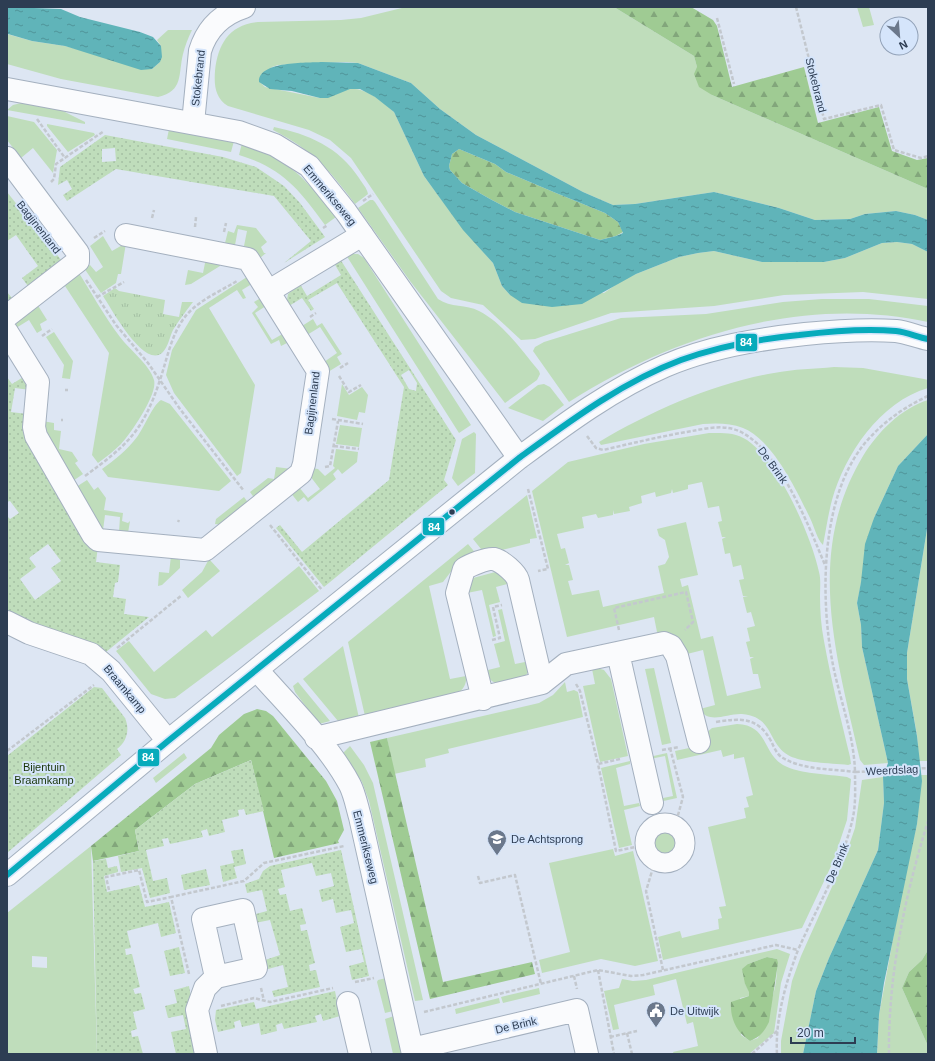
<svg xmlns="http://www.w3.org/2000/svg" width="935" height="1061" viewBox="0 0 935 1061" font-family="Arial,sans-serif">
<defs>
<pattern id="forest-firs" width="22" height="20" patternUnits="userSpaceOnUse"><rect width="22" height="20" fill="#9fcb93"/><path d="M5 1l3.5 6h-7zM16 11l3.5 6h-7z" fill="#82a67b"/></pattern>
<pattern id="park-tufts" width="24" height="20" patternUnits="userSpaceOnUse"><rect width="24" height="20" fill="#bfddbb"/><path d="M3 7l-1-3M5 7V3M7 7l1-3M15 17l-1-3M17 17v-4M19 17l1-3" fill="none" stroke="#a4bfa3"/></pattern>
<pattern id="garden-dots" width="8" height="8" patternUnits="userSpaceOnUse"><rect width="8" height="8" fill="#bfddbb"/><path d="M2 2h.1M6 6h.1" fill="none" stroke="#a4bfa3" stroke-width="1.8" stroke-linecap="round"/></pattern>
<pattern id="water-ripples" width="26" height="14" patternUnits="userSpaceOnUse"><rect width="26" height="14" fill="#60b4b9"/><path d="M2 4q2-2 4 0t4 0M15 11q2-2 4 0t4 0" fill="none" stroke="#509499"/></pattern>
</defs>
<rect width="100%" height="100%" fill="#dde6f3"/>
<!-- grass -->
<path fill="#bfddbb" fill-rule="evenodd" d="M 406,7 L 614,7 L 694,56 L 697,67 L 712,95 L 928,189 L 928,220 L 915,215 L 896,211 L 865,214 L 850,219 L 815,220 L 779,208 L 714,192 L 635,204 L 613,205 L 583,192 L 476,135 L 440,109 L 411,83 L 358,63 L 346,62 L 278,65 L 272,67 L 259,81 L 265,87 L 320,98 C 328,98 333,95 341,91 C 361,83 379,99 394,112 L 424,176 L 463,229 L 493,263 L 502,286 L 510,295 L 604,293 L 621,281 L 636,274 L 679,257 L 698,253 L 714,251 L 762,262 L 824,262 L 845,258 L 882,243 L 897,242 L 912,244 L 928,252 L 928,299 L 863,292 L 784,295 L 714,306 L 611,313 L 535,339 L 521,340 L 483,305 L 451,298 L 441,291 L 351,158 L 330,140 L 309,130 L 228,106 C 215,98 214,85 215,71 C 218,44 229,25 258,22 L 341,20 L 361,18 Z
M 857,7 L 869,7 L 874,25 L 863,27 Z
M 168,30 L 192,30 C 188,38 185,46 183,54 C 178,74 184,91 158,97 L 61,79 L 7,64 L 7,34 L 32,41 L 65,46 L 152,69 L 160,62 L 161,46 L 157,40 Z
M 25,102 L 55,107 L 85,122 L 85,124 L 7,110 L 13,105 Z
M 7,116 L 34,122 L 57,150 L 53,173 L 33,148 L 21,158 L 7,140 Z
M 47,124 L 94,133 L 95,135 L 68,152 L 47,126 Z
M 274,127 C 308,134 339,147 359,178 C 362,183 367,188 368,194 L 355,204 C 329,169 312,150 273,130 Z
M 169,129 L 234,141 L 231,152 L 167,139 Z
M 242,143 C 291,161 304,177 336,217 L 325,225 C 299,189 282,168 239,155 Z
M 370,200 L 373,200 L 375,202 L 438,299 C 451,308 466,304 479,311 C 503,323 522,351 539,371 L 540,374 L 537,380 L 505,403 L 410,281 L 358,208 Z
M 237,225 L 256,228 L 267,242 L 261,247 L 264,253 L 266,253 L 260,258 L 254,250 L 244,246 L 247,231 L 238,229 L 235,245 L 225,243 L 228,231 L 234,233 Z
M 103,236 L 112,251 L 126,243 L 121,274 L 118,274 L 116,283 L 101,293 L 84,268 L 90,265 L 96,272 L 103,267 L 90,246 Z
M 352,254 L 358,254 L 364,258 L 471,425 L 459,433 L 346,255 Z
M 206,258 L 220,265 L 220,266 L 191,284 L 185,285 L 188,270 L 203,273 Z
M 77,270 C 91,292 104,316 120,337 C 129,349 150,365 154,380 C 158,394 131,433 121,444 C 114,451 106,457 98,463 L 92,455 L 109,353 L 65,286 L 37,304 L 47,320 L 40,324 L 42,330 L 37,333 L 29,320 L 16,328 L 14,322 Z
M 250,275 L 255,282 L 242,290 L 246,298 L 243,299 L 237,290 L 209,308 L 255,385 L 241,473 L 237,476 L 174,393 L 166,375 L 172,350 L 196,310 Z
M 264,296 L 269,304 L 255,313 L 272,340 L 286,332 L 291,341 L 281,346 L 279,340 L 271,344 L 252,313 L 258,307 L 254,302 Z
M 822,299 L 869,299 L 928,306 L 928,322 C 803,295 674,335 569,402 L 533,351 L 535,347 L 544,342 L 621,318 L 706,314 L 783,302 Z
M 313,319 L 317,326 L 322,323 L 342,354 L 337,357 L 341,364 L 328,372 L 324,362 L 337,353 L 320,327 L 307,335 L 302,326 Z
M 54,332 L 73,361 L 70,379 L 62,378 L 64,365 L 46,337 Z
M 834,367 L 863,368 L 924,379 L 928,380 L 928,388 C 880,402 845,454 832,500 C 828,515 826,530 823,545 C 817,539 814,526 810,518 C 797,491 772,439 743,428 C 730,423 717,423 703,424 L 601,445 L 599,442 C 651,411 715,383 774,373 C 794,369 814,369 834,367 Z
M 342,384 L 349,395 L 362,387 L 368,395 L 365,413 L 359,412 L 357,420 L 337,416 Z
M 544,384 L 550,387 L 564,405 L 543,421 L 508,408 L 538,385 Z
M 161,400 L 170,404 L 231,481 L 219,491 L 108,477 L 102,469 C 115,460 127,450 137,437 C 144,428 152,406 161,400 Z
M 928,400 L 928,434 L 898,466 L 874,518 L 857,603 L 861,625 L 862,647 L 888,763 L 864,765 L 860,760 C 837,658 804,554 863,456 C 878,432 900,409 928,400 Z
M 42,421 L 54,423 L 54,430 L 61,431 L 59,449 L 72,452 L 78,461 L 75,463 L 83,474 L 70,483 L 44,436 Z
M 340,425 L 362,428 L 359,447 L 336,444 Z
M 474,432 L 476,434 L 475,473 L 458,486 L 452,478 L 462,439 Z
M 709,433 C 722,433 735,432 747,440 C 778,461 811,535 819,572 C 821,579 820,588 820,596 C 820,611 821,626 824,641 C 831,680 841,719 850,757 L 851,764 L 848,765 C 832,763 801,763 788,755 C 767,742 774,717 742,714 C 728,713 708,725 700,709 L 715,705 L 703,650 L 687,654 C 682,637 674,631 657,632 L 654,617 L 567,637 L 532,491 L 568,462 L 644,444 ZM 702,482 L 708,508 L 719,506 L 722,521 L 718,522 L 722,537 L 726,537 L 722,539 L 725,554 L 730,553 L 733,567 L 741,565 L 744,579 L 739,580 L 743,596 L 748,596 L 743,597 L 747,613 L 751,612 L 755,626 L 747,628 L 750,641 L 746,642 L 750,657 L 754,657 L 750,659 L 753,674 L 758,674 L 761,688 L 727,696 L 713,636 L 701,639 L 688,585 L 682,587 L 680,579 L 698,575 L 686,522 L 657,529 L 659,536 L 665,540 L 669,557 L 665,564 L 658,566 L 664,593 L 603,607 L 599,590 L 572,595 L 568,581 L 573,580 L 569,565 L 565,565 L 569,563 L 565,548 L 561,549 L 557,534 L 584,528 L 582,517 L 596,514 L 598,518 L 613,515 L 613,510 L 614,514 L 630,511 L 629,507 L 642,503 L 641,496 L 655,492 L 656,497 L 671,493 L 672,489 L 673,493 L 688,489 L 688,485 Z
M 336,449 L 358,452 L 357,462 L 342,474 L 338,469 L 333,474 L 336,479 L 308,502 L 304,497 L 298,502 L 290,492 L 298,486 L 308,498 L 320,489 L 310,476 L 312,468 L 318,469 L 325,476 L 335,468 L 333,466 Z
M 276,467 L 292,469 L 255,499 L 250,492 L 268,478 L 274,479 Z
M 87,480 L 94,490 L 98,487 L 106,498 L 104,510 L 123,513 L 122,521 L 128,523 L 130,521 L 128,533 L 119,532 L 120,517 L 105,515 L 103,530 L 73,489 Z
M 527,495 L 537,538 L 530,539 L 530,543 L 485,554 L 473,539 Z
M 244,497 L 249,504 L 223,525 L 215,524 L 216,519 Z
M 928,523 L 928,761 L 919,761 L 917,735 L 907,679 L 907,653 Z
M 468,544 L 478,556 L 456,565 L 443,582 L 429,586 L 450,679 L 466,676 C 467,683 464,688 459,693 L 365,716 L 348,642 Z
M 171,556 L 180,560 L 180,568 L 162,585 L 158,586 L 159,572 L 169,573 Z
M 209,559 L 220,571 L 188,598 L 182,590 L 202,572 Z
M 299,566 L 319,591 L 175,698 L 165,699 L 151,694 L 116,651 L 129,641 L 154,672 L 206,630 L 212,637 Z
M 499,571 L 511,583 L 496,587 L 500,602 L 489,605 L 496,636 L 493,637 L 482,590 L 467,593 L 473,578 Z
M 502,609 L 515,664 L 530,661 L 529,671 L 523,679 C 505,683 494,690 484,671 L 500,667 L 494,644 L 505,641 L 498,610 Z
M 343,646 L 359,718 L 338,721 L 303,679 Z
M 597,668 L 604,670 L 611,679 L 628,756 L 600,762 L 583,686 L 595,684 L 592,669 Z
M 654,668 L 671,743 L 662,745 L 645,669 Z
M 298,682 L 330,721 L 319,724 L 295,692 L 293,686 Z
M 565,682 L 567,692 L 574,690 L 578,692 L 583,717 L 448,749 L 449,753 L 425,759 L 426,767 L 394,774 L 387,738 L 539,703 L 553,695 Z
M 737,724 C 768,725 762,752 783,765 C 799,774 828,774 847,777 L 851,779 L 847,820 L 833,862 L 802,928 L 663,960 L 658,937 L 680,931 L 682,938 L 719,929 L 718,919 L 722,918 L 719,907 L 726,906 L 708,827 L 746,818 L 744,808 L 749,807 L 746,797 L 753,795 L 744,757 L 734,759 L 734,754 L 723,757 L 721,750 L 677,760 L 675,751 L 708,744 L 706,733 L 712,728 Z
M 350,746 L 364,765 L 373,783 L 423,1000 L 415,1001 L 369,801 L 362,782 L 343,753 Z
M 184,753 L 187,758 L 156,783 L 153,778 Z
M 667,753 L 677,798 L 659,802 L 658,799 L 673,796 L 665,756 L 650,759 L 649,757 Z
M 630,761 L 630,764 L 616,768 L 624,806 L 639,803 L 640,806 L 624,810 L 632,845 L 619,848 L 601,768 Z
M 921,775 L 928,775 L 928,950 L 922,960 L 909,972 L 902,988 L 928,1046 L 928,1054 L 877,1054 L 879,1015 L 905,874 L 917,824 Z
M 883,777 L 884,803 L 878,850 L 829,958 L 816,991 L 803,1054 L 781,1054 L 781,1041 L 792,981 L 801,956 L 844,860 L 855,828 L 862,780 Z
M650 843a14 14 0 1 1 28 0a14 14 0 1 1-28 0Z
M 91,846 L 97,1054 L 7,1054 L 7,913 ZM 32,956 L 47,957 L 47,968 L 32,967 Z
M 613,849 L 615,856 L 633,851 L 658,961 L 635,966 L 601,959 L 542,973 L 539,960 L 570,952 L 549,863 Z
M 777,949 L 790,954 L 781,983 L 774,1033 L 749,1054 L 674,1054 L 673,1052 L 698,1046 L 693,1022 L 687,1024 L 676,979 L 653,985 L 655,995 L 614,1005 L 619,1029 L 613,1030 L 604,991 L 619,988 L 622,979 L 633,981 L 646,980 ZM 767,957 L 777,959 C 779,986 768,1013 758,1038 L 750,1041 L 741,1035 L 740,998 L 749,996 L 750,992 L 745,984 L 748,964 Z
M 386,978 L 393,1011 L 385,1013 L 377,982 L 378,980 Z
M 539,988 L 540,994 L 503,1003 L 501,997 Z
M 499,998 L 500,1003 L 456,1014 L 455,1009 Z
M 394,1016 L 405,1054 L 393,1054 L 385,1019 Z"/>
<!-- forest -->
<path fill="url(#forest-firs)" d="M 614,7 L 691,7 L 713,20 L 717,26 L 732,87 L 804,67 L 818,123 L 879,107 L 892,151 L 917,160 L 928,158 L 928,189 L 712,95 L 699,87 L 694,74 L 697,67 L 694,56 Z
M 459,149 L 495,164 L 506,172 L 556,193 L 605,213 L 618,222 L 623,232 L 616,236 L 600,240 L 515,212 L 490,199 L 462,183 L 450,170 L 449,166 L 452,154 Z
M 257,709 L 266,711 L 273,716 L 326,781 L 337,801 L 344,830 L 338,841 L 339,843 L 274,858 L 251,760 L 195,784 L 135,830 L 139,851 L 93,861 L 91,846 L 211,748 L 219,735 L 244,714 Z
M 387,738 L 443,982 L 532,962 L 535,974 L 430,999 L 370,742 Z
M 928,950 L 928,1046 L 902,988 L 909,972 L 922,960 Z
M 767,957 L 777,959 L 778,963 L 769,1022 C 764,1032 760,1037 750,1041 C 736,1032 730,1018 731,1002 L 749,996 L 749,992 L 745,984 L 742,969 L 748,964 Z"/>
<!-- park -->
<path fill="url(#park-tufts)" d="M 115,288 L 119,291 L 165,300 L 163,314 L 179,317 L 182,302 L 193,302 C 186,311 179,320 173,330 C 170,336 168,347 163,352 C 145,371 111,308 103,296 Z"/>
<!-- garden -->
<path fill="url(#garden-dots)" fill-rule="evenodd" d="M 105,135 L 223,157 L 256,167 L 284,186 L 300,203 L 325,237 L 284,263 L 311,241 L 274,196 L 116,169 L 67,201 L 63,195 L 72,189 L 67,180 L 58,185 L 60,167 ZM 115,148 L 116,161 L 102,162 L 102,149 Z
M 7,192 L 62,261 L 7,304 L 7,292 L 12,298 L 28,286 L 22,278 L 38,266 L 16,235 L 7,241 Z
M 340,259 L 456,440 L 444,480 L 448,485 L 324,587 L 276,528 L 280,525 L 302,552 L 389,480 L 404,387 L 337,283 L 308,300 L 314,309 L 311,311 L 302,298 L 289,306 L 287,300 L 288,294 L 300,284 L 307,296 L 341,275 L 334,263 ZM 409,370 L 417,383 L 416,391 L 409,389 L 401,375 Z
M 25,376 L 30,390 L 15,388 L 11,412 L 27,414 L 98,546 L 96,562 L 120,565 L 118,582 L 115,583 L 113,597 L 126,599 L 124,614 L 149,617 L 106,652 L 7,612 L 7,516 L 10,519 L 19,513 L 10,501 L 7,502 L 7,377 L 12,384 ZM 48,544 L 61,561 L 51,568 L 61,581 L 35,600 L 20,579 L 36,567 L 29,558 Z
M 94,687 L 102,688 L 125,718 C 130,729 127,742 117,749 L 121,755 L 7,853 L 7,756 Z
M 251,760 L 264,811 L 246,815 L 244,809 L 238,810 L 239,816 L 222,820 L 225,832 L 209,836 L 207,829 L 201,831 L 203,837 L 170,844 L 168,838 L 162,839 L 164,846 L 146,850 L 153,881 L 167,878 L 170,893 L 150,898 L 142,868 L 121,872 L 118,856 L 139,851 L 135,830 L 195,784 Z
M 243,849 L 246,864 L 234,867 L 237,878 L 223,882 L 220,866 L 234,863 L 231,851 Z
M 341,850 L 369,976 L 352,980 L 349,966 L 364,962 L 361,949 L 346,952 L 340,927 L 354,923 L 351,910 L 336,913 L 333,899 L 322,902 L 319,890 L 334,886 L 331,873 L 316,876 L 312,863 L 281,870 L 285,887 L 278,889 L 280,895 L 286,894 L 290,911 L 302,908 L 306,924 L 300,925 L 301,931 L 307,930 L 315,963 L 309,965 L 310,971 L 316,970 L 320,987 L 274,997 L 272,991 L 288,987 L 283,965 L 268,969 L 265,960 L 280,955 L 270,920 L 255,923 L 252,915 L 267,911 L 262,890 L 247,893 L 245,884 L 259,879 L 263,871 L 270,866 Z
M 106,859 L 108,868 L 117,866 L 118,872 L 104,876 L 107,892 L 139,885 L 145,907 L 169,902 L 176,933 L 161,937 L 158,923 L 127,931 L 131,948 L 125,949 L 126,955 L 132,954 L 140,987 L 133,989 L 135,994 L 141,993 L 145,1009 L 133,1012 L 137,1029 L 131,1031 L 132,1037 L 138,1036 L 143,1054 L 97,1054 L 93,861 Z
M 206,869 L 210,885 L 184,890 L 181,875 Z
M 179,947 L 185,973 L 170,976 L 164,951 Z
M 189,986 L 191,997 L 187,1017 L 196,1054 L 176,1054 L 171,1032 L 186,1029 L 183,1015 L 168,1018 L 165,1006 L 177,1003 L 174,990 Z
M 335,991 L 340,1016 L 323,1021 L 321,1014 L 315,1016 L 317,1022 L 284,1029 L 282,1023 L 276,1025 L 277,1031 L 261,1035 L 259,1023 L 242,1027 L 240,1020 L 234,1022 L 235,1028 L 218,1032 L 215,1020 L 216,1010 L 254,1002 L 256,1009 Z"/>
<!-- water -->
<path fill="url(#water-ripples)" fill-rule="evenodd" d="M 7,7 L 61,9 L 80,17 L 140,32 L 153,37 L 161,46 L 162,57 L 160,62 L 152,69 L 141,70 L 65,46 L 32,41 L 8,34 Z
M 322,62 L 358,63 L 411,83 L 440,109 L 476,135 L 583,192 L 613,205 L 635,204 L 714,192 L 779,208 L 815,220 L 850,219 L 865,214 L 896,211 L 915,215 L 928,220 L 928,252 L 912,244 L 897,242 L 882,243 L 845,258 L 824,262 L 762,262 L 714,251 L 698,253 L 679,257 L 636,274 L 582,304 L 552,307 L 522,303 L 510,295 L 502,286 L 493,263 L 463,230 L 424,176 L 394,112 L 375,97 L 360,89 L 350,89 L 328,98 L 320,98 L 292,91 L 270,89 L 259,82 C 258,61 306,63 322,62 ZM 459,149 L 495,164 L 506,172 L 556,193 L 605,213 L 618,222 L 623,233 L 616,236 L 600,240 L 515,212 L 490,199 L 462,183 L 450,170 L 449,166 L 452,154 Z
M 928,434 L 928,523 L 907,653 L 907,679 L 917,736 L 922,781 L 917,824 L 884,983 L 879,1015 L 877,1054 L 803,1054 L 816,991 L 829,958 L 878,850 L 884,803 L 883,777 L 888,763 L 862,647 L 861,625 L 857,603 L 861,582 L 865,544 L 874,518 L 898,466 Z"/>
<g fill="none" stroke-linecap="round" stroke-linejoin="round">
<defs>
<path id="pedestrian" d="M645 843a20 20 0 1 1 40 0a20 20 0 1 1-40 0Z"/>
<path id="minor" d="M 193,123 L 200,51 C 207,28 222,14 244,7
M 7,158 L 78,253 L 78,261 L 7,316
M 269,291 L 362,235
M 7,332 L 38,382 L 34,427 L 36,436 L 93,535 L 98,540 L 205,550 L 301,473 L 304,464 L 318,371 L 248,259 L 126,235
M 7,622 L 29,633 L 91,654 L 111,671 L 168,741
M 618,653 L 652,803
M 257,670 C 287,704 329,745 350,785 C 355,795 357,807 360,817 L 413,1054
M 483,699 L 457,593 L 464,569 C 470,565 487,558 494,559 C 502,561 516,573 518,580 L 542,683
M 316,738 L 542,683 L 566,664 L 664,643 L 671,646 L 677,656 L 699,742
M 348,1003 L 360,1054
M 412,1049 L 577,1010 L 587,1054
M 206,1054 L 197,1010 L 205,988 L 216,977 L 256,968 L 243,910 L 203,919 L 216,977"/>
<path id="tertiary" d="M 7,89 L 239,132 L 275,145 L 309,166 L 346,212 L 519,458
M 7,875 L 168,741 L 519,458 C 565,424 612,389 665,366 C 709,347 758,339 805,334 C 835,331 866,329 896,331 C 906,332 918,337 928,339"/>
</defs>
<!-- pedestrian casing -->
<use href="#pedestrian" stroke="#a4b0bf" stroke-width="21"/>
<!-- minor casing -->
<use href="#minor" stroke="#a4b0bf" stroke-width="24"/>
<!-- tertiary casing -->
<use href="#tertiary" stroke="#a4b0bf" stroke-width="24"/>
<!-- path -->
<path stroke="#c3c8ce" stroke-width="2.5" stroke-dasharray="4 2" stroke-linecap="butt" d="M 796,7 L 824,119 L 881,105 L 894,150 L 921,158 L 928,156
M 717,18 L 734,84
M 37,119 L 65,158
M 51,182 L 54,179 L 56,164 L 104,131
M 363,201 L 373,194
M 152,218 L 154,210
M 195,227 L 196,217
M 323,228 L 328,225
M 224,232 L 226,223
M 94,238 L 105,231
M 86,280 L 116,325 L 148,363 L 180,409 L 244,491
M 97,297 L 124,282
M 310,317 L 316,313
M 42,336 L 52,329
M 340,368 L 348,363
M 339,376 L 349,392 L 361,385
M 65,390 L 68,390
M 928,396 C 904,407 882,423 865,443 C 820,497 820,599 833,665 C 840,700 854,735 855,772 L 928,768
M 332,419 L 363,424
M 61,420 L 63,420
M 587,436 L 596,448 L 603,450 C 633,443 662,436 692,431 C 703,429 717,426 728,428 C 774,434 809,527 825,565
M 334,446 L 359,449
M 325,467 L 330,466 L 338,421
M 85,476 C 127,445 143,432 160,380 C 167,359 171,336 184,318 C 197,301 219,292 237,281
M 528,489 L 548,569 L 538,571
M 178,522 L 179,520
M 270,525 L 322,590
M 619,630 L 614,608 L 686,592 L 693,622 L 685,630
M 492,640 L 500,638 L 493,607 L 502,605
M 117,648 L 182,595
M 576,684 L 580,691 L 598,764
M 716,722 C 741,718 758,717 771,741 C 774,747 777,755 783,758 C 803,770 833,769 855,772 C 855,786 856,803 853,817 C 843,864 817,907 798,950
M 670,748 L 683,797 L 675,826
M 662,750 L 679,747
M 7,751 L 94,685
M 620,759 L 598,764 L 616,851 L 645,845
M 655,861 L 646,891 L 663,970
M 478,876 L 480,883 L 515,875 L 541,984
M 109,890 L 106,877 L 139,870 L 147,902 L 171,897
M 598,970 L 614,1054
M 189,974 L 171,897 L 244,881 L 264,863 L 344,846
M 574,976 L 577,989
M 355,982 L 374,978
M 261,988 L 264,1001
M 221,1006 L 254,998 L 270,1002 L 333,988
M 424,1012 L 598,970 L 631,976 L 643,975 L 776,945 L 798,950 C 786,982 775,1019 777,1054
M 627,1033 L 632,1054
M 610,1037 L 637,1031
M 752,1054 L 778,1030
M 889,1054 C 888,976 905,895 928,821"/>
<!-- pedestrian -->
<use href="#pedestrian" stroke="#fafbfd" stroke-width="19"/>
<!-- minor -->
<use href="#minor" stroke="#fafbfd" stroke-width="22"/>
<!-- tertiary -->
<use href="#tertiary" stroke="#fafbfd" stroke-width="22"/>
<defs>
<path id="bus-1" d="M 7,875 L 168,741 L 519,458 C 570,421 622,382 681,360 C 719,346 759,339 799,335 C 831,331 864,328 896,331 C 907,332 917,337 928,339"/>
</defs>
<!-- bus-1 casing -->
<use href="#bus-1" stroke="#d5e5fb" stroke-width="9"/>
<!-- bus-1 -->
<use href="#bus-1" stroke="#07abbb" stroke-width="6"/>
</g>
<!-- icons -->
<defs>
<symbol id="school-pin" viewBox="-11 -11 22 30"><path d="M0 17L-7.5 6A9.5 9.5 0 1 1 7.5 6Z" fill="#6b788b" stroke="#d5e5fb"/><path d="M0-5L7-2L0 1L-7-2ZM-4 1L0 2.5L4 1V4Q0 6-4 4Z" fill="#fff"/></symbol>
<symbol id="civic-pin" viewBox="-11 -11 22 30"><path d="M0 17L-7.5 6A9.5 9.5 0 1 1 7.5 6Z" fill="#6b788b" stroke="#d5e5fb"/><path d="M-.6-6.5H3V-4.5H.6V-3L4-1V1h2V6H-6V1h2V-1L-.6-3ZM-1.2 2.5V6h2.4V2.5Z" fill="#fff"/></symbol>
</defs>
<g fill-rule="evenodd">
<use href="#school-pin" x="486" y="828" width="22" height="30"/>
<use href="#civic-pin" x="645" y="1000" width="22" height="30"/>
</g>
<!-- markers -->
<circle fill="#2d3d53" stroke="#d5e5fb" stroke-width="1.5" cx="452" cy="512" r="3.5"/>
<g text-anchor="middle" dominant-baseline="central" stroke-width="4" stroke-linejoin="round" paint-order="stroke">
<!-- street labels -->
<g font-size="11" fill="#2d3d53" stroke="#d5e5fb">
<text transform="translate(198 78) rotate(-84)">Stokebrand</text>
<text transform="translate(816 85) rotate(76)">Stokebrand</text>
<text transform="translate(330 195) rotate(50)">Emmerikseweg</text>
<text transform="translate(39 227) rotate(52)">Bagijnenland</text>
<text transform="translate(312 403) rotate(-83)">Bagijnenland</text>
<text transform="translate(773 465) rotate(54)">De Brink</text>
<text transform="translate(125 689) rotate(50)">Braamkamp</text>
<text transform="translate(892 770) rotate(-3)">Weerdslag</text>
<text transform="translate(366 847) rotate(76)">Emmerikseweg</text>
<text transform="translate(837 863) rotate(-67)">De Brink</text>
<text transform="translate(516 1025) rotate(-13)">De Brink</text>
</g>
<!-- park labels -->
<g font-size="11" fill="#193508" stroke="#d5e5fb">
<text x="44" y="767">Bijentuin<tspan x="44" dy="13">Braamkamp</tspan></text>
</g>
<!-- poi labels -->
<g font-size="11" fill="#2d3d53" stroke="#d5e5fb" text-anchor="start">
<text x="511" y="839">De Achtsprong</text>
<text x="670" y="1011">De Uitwijk</text>
</g>
</g>
<g stroke="#d5e5fb" stroke-width="1.5">
<rect x="735" y="333" width="23" height="19" rx="4" fill="#07abbb"/>
<rect x="422" y="517" width="23" height="19" rx="4" fill="#07abbb"/>
<rect x="137" y="748" width="23" height="19" rx="4" fill="#07abbb"/>
</g>
<g font-size="11" text-anchor="middle" font-weight="bold" fill="#fff">
<text x="746" y="346">84</text>
<text x="434" y="531">84</text>
<text x="148" y="761">84</text>
</g>
<!-- border -->
<rect width="935" height="1061" fill="none" stroke="#2d3d53" stroke-width="16"/>
<!-- north arrow -->
<g transform="translate(899 36) rotate(154)"><circle r="19" fill="#d5e5fb" stroke="#92a2b8"/>
<path d="M0-3L7 15L0 10L-7 15Z" fill="#6b788b"/>
<text y="-6" font-size="11" font-weight="bold" text-anchor="middle" fill="#2d3d53">N</text>
</g>
<!-- scale -->
<path d="M791 1037v6h64v-6" fill="none" stroke="#2d3d53" stroke-width="2"/>
<text x="797" y="1037" font-size="12" fill="#2d3d53" stroke="#d5e5fb" stroke-width="3" paint-order="stroke">20 m</text>
</svg>
